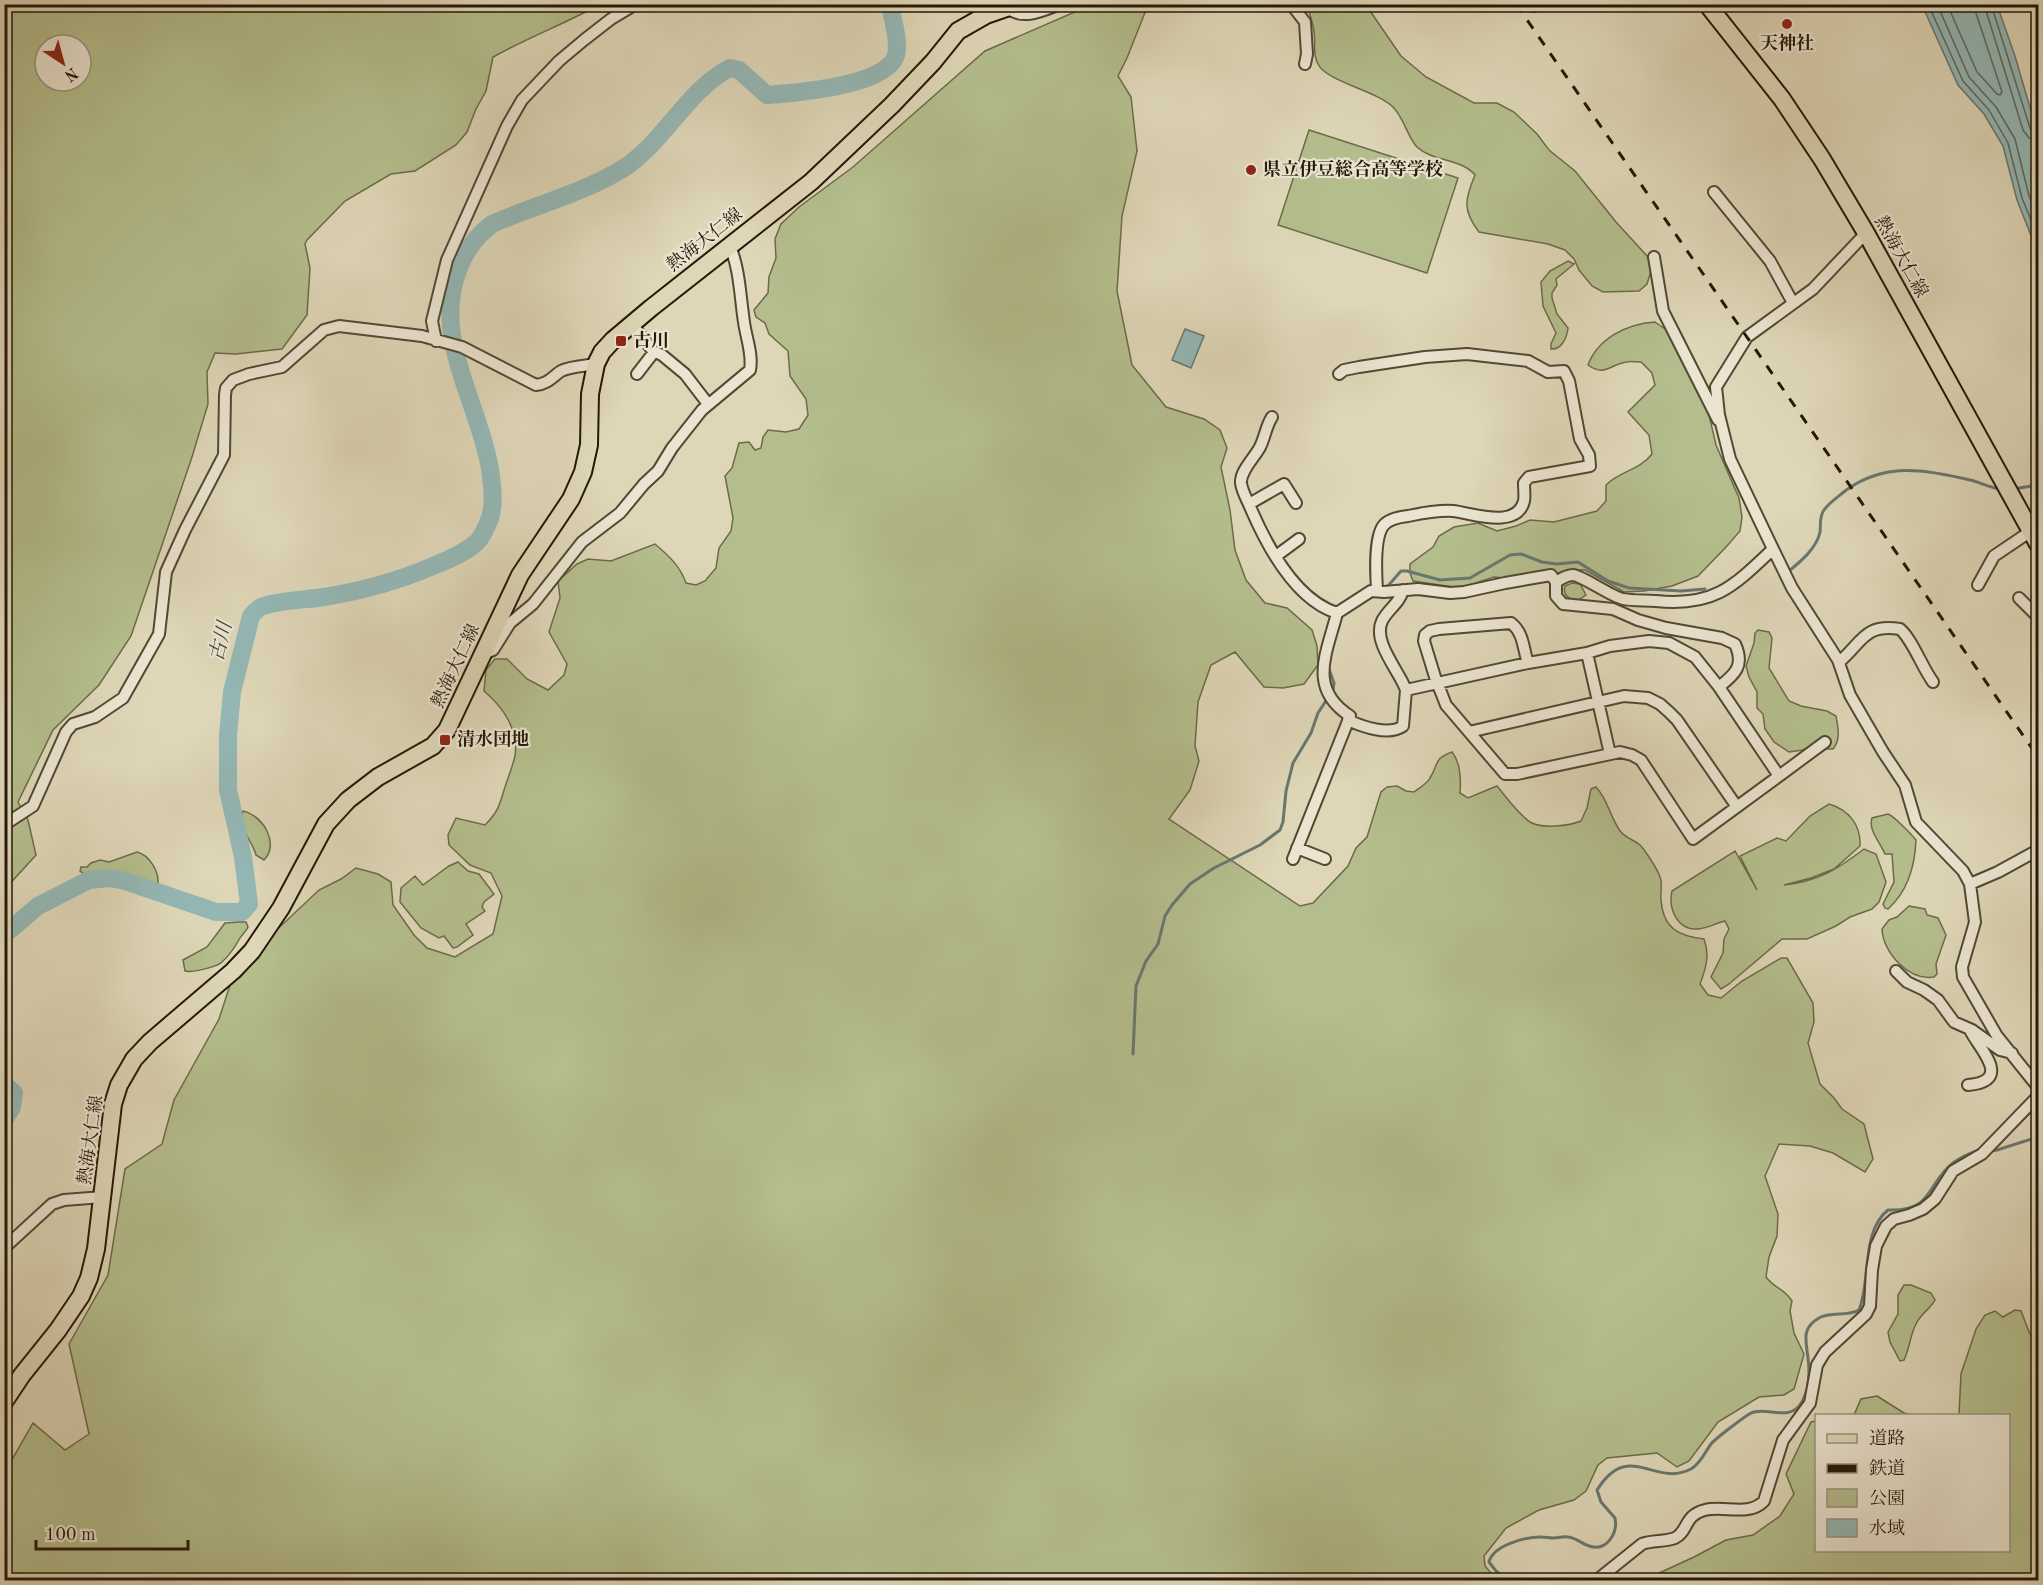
<svg xmlns="http://www.w3.org/2000/svg" width="2043" height="1585" viewBox="0 0 2043 1585" font-family="'Old Standard TT','Noto Serif JP',serif">
<rect width="100%" height="100%" fill="#ded6b7"/>
<filter id="stains"><feTurbulence type="fractalNoise" baseFrequency=".00333" numOctaves="4"/><feColorMatrix values="0 0 0 0 .2 0 0 0 0 .09 0 0 0 0 .02 0 0 0 .5 -.17"/></filter>
<radialGradient id="worn" r=".72"><stop offset=".6" stop-color="#630" stop-opacity="0"/><stop offset="1" stop-color="#630" stop-opacity=".3"/></radialGradient>
<!-- green -->
<path fill="#b4bd8c" stroke="#6c6a4a" stroke-width="1.5" fill-rule="evenodd" d="M 1093,4 L 1148,5 L 1127,58 L 1118,76 L 1131,97 L 1137,151 L 1122,216 L 1117,291 L 1132,365 L 1166,407 L 1204,419 L 1220,430 L 1227,448 L 1221,467 L 1230,510 L 1235,550 L 1246,580 L 1265,603 L 1287,608 L 1312,630 L 1317,646 L 1318,665 L 1304,684 L 1283,688 L 1264,687 L 1235,652 L 1211,665 L 1198,702 L 1195,746 L 1199,761 L 1190,790 L 1169,819 L 1300,906 L 1313,903 L 1348,866 L 1356,848 L 1367,837 L 1381,792 L 1387,787 L 1397,786 L 1406,791 L 1414,792 C 1419,788 1427,784 1430,778 C 1439,764 1433,759 1452,752 C 1461,763 1461,780 1460,793 L 1468,798 L 1497,786 C 1507,798 1517,813 1530,822 C 1541,829 1569,826 1581,821 L 1587,808 L 1591,789 L 1596,787 C 1608,799 1610,818 1621,832 C 1626,838 1634,840 1640,845 C 1645,850 1658,870 1660,877 C 1663,883 1660,893 1661,900 C 1663,928 1678,936 1704,939 C 1710,955 1706,968 1700,984 L 1708,995 L 1721,998 L 1742,981 L 1781,958 L 1787,958 L 1813,1003 L 1814,1022 L 1808,1043 L 1820,1084 L 1834,1098 L 1842,1109 L 1864,1124 L 1873,1159 L 1865,1172 L 1833,1153 L 1810,1146 L 1779,1144 L 1765,1176 L 1778,1214 L 1777,1236 L 1769,1257 L 1766,1277 C 1775,1289 1784,1288 1792,1301 L 1790,1311 L 1794,1333 L 1804,1354 L 1794,1389 L 1784,1395 L 1759,1397 L 1718,1422 L 1689,1461 L 1677,1467 L 1657,1453 L 1607,1458 L 1598,1465 L 1586,1491 L 1574,1500 L 1539,1510 L 1506,1528 L 1484,1556 L 1485,1566 L 1497,1580 L 5,1580 L 5,1472 L 33,1423 L 65,1450 L 89,1434 L 69,1344 L 108,1275 L 125,1169 L 162,1144 L 174,1100 L 219,1019 L 232,979 L 248,957 L 319,890 L 341,879 L 356,868 L 378,874 L 391,882 L 393,905 L 414,935 L 427,948 L 455,957 L 493,934 L 502,896 L 491,873 L 470,865 L 449,845 L 448,835 L 456,818 L 485,825 C 500,810 500,802 506,784 C 509,775 513,765 515,756 C 519,730 503,707 484,691 L 486,670 L 495,659 L 507,659 L 527,679 L 548,690 L 564,675 L 567,664 L 549,632 L 560,598 L 558,581 L 577,564 L 588,559 L 611,561 L 655,544 C 669,556 680,566 686,583 L 696,585 L 705,581 L 716,568 L 719,548 L 731,531 L 733,518 L 725,476 L 732,468 L 739,443 L 749,442 L 755,450 L 761,448 L 763,437 L 768,430 L 786,432 L 799,429 L 808,415 L 806,399 L 790,376 L 788,351 L 769,334 L 765,323 L 756,317 L 754,310 L 768,293 L 769,277 L 776,258 L 775,239 L 781,224 L 799,207 L 853,167 L 985,51 Z
M 5,5 L 599,5 C 564,24 527,38 493,57 L 486,91 L 476,109 L 467,132 L 456,145 L 415,171 L 391,174 L 345,201 L 307,240 L 305,244 L 310,268 L 307,315 L 282,349 L 236,354 L 215,353 L 207,372 L 208,404 L 192,457 L 131,636 L 99,685 L 53,730 L 18,802 L 28,820 L 36,855 L 5,889 ZM 45,45 L 81,45 L 81,81 L 45,81 Z
M 1307,5 L 1366,5 L 1401,56 L 1426,77 L 1474,103 L 1497,103 L 1514,112 L 1537,134 L 1549,150 L 1575,171 L 1616,222 L 1647,256 L 1652,268 L 1647,284 L 1639,291 L 1603,292 L 1592,286 L 1579,270 L 1574,259 L 1565,250 L 1548,244 L 1479,232 C 1462,210 1465,199 1475,175 C 1461,158 1433,162 1417,147 C 1408,138 1404,118 1393,107 C 1375,90 1327,82 1318,64 C 1312,53 1316,43 1314,32 C 1313,23 1310,14 1307,5 Z
M 1309,130 L 1458,178 L 1427,273 L 1278,225 Z
M 1568,261 L 1574,264 L 1556,279 L 1557,285 L 1552,293 L 1552,298 L 1557,314 L 1568,328 C 1567,337 1562,350 1551,349 L 1551,344 L 1556,333 L 1543,306 L 1541,282 L 1550,271 Z
M 1655,322 L 1668,331 L 1707,406 L 1716,445 L 1739,498 L 1742,517 L 1740,531 L 1727,546 L 1698,576 L 1672,586 L 1644,591 L 1624,592 L 1585,570 L 1571,570 L 1558,578 L 1534,584 L 1516,579 L 1494,577 L 1460,588 L 1413,581 L 1410,573 L 1410,564 L 1433,547 L 1439,536 L 1454,527 L 1478,523 L 1497,531 L 1516,526 L 1530,520 L 1554,522 L 1597,511 L 1606,501 L 1606,485 C 1621,470 1639,471 1652,454 L 1649,435 L 1628,412 L 1655,385 L 1652,373 L 1641,362 C 1636,362 1630,361 1626,362 C 1609,365 1605,377 1588,365 C 1598,338 1627,324 1655,322 Z
M 1572,583 L 1580,584 L 1586,595 L 1577,601 C 1569,599 1562,595 1565,586 Z
M 1758,630 L 1769,632 L 1772,638 L 1769,668 L 1789,701 L 1801,706 L 1827,711 L 1836,716 C 1838,728 1841,739 1833,749 L 1823,749 L 1813,745 L 1803,750 L 1789,752 L 1774,742 L 1765,729 L 1763,714 L 1757,708 L 1757,692 L 1749,677 L 1746,666 L 1754,643 L 1755,633 Z
M 1829,804 C 1849,810 1861,825 1860,846 L 1834,869 L 1811,878 L 1784,885 C 1817,882 1838,869 1864,849 L 1876,854 L 1886,882 L 1879,902 L 1872,909 L 1850,917 L 1836,926 L 1807,939 L 1782,939 L 1729,984 L 1721,989 L 1711,977 L 1723,953 L 1724,939 L 1729,929 L 1725,921 C 1716,923 1706,929 1697,929 C 1677,930 1668,908 1672,891 L 1735,851 L 1757,890 L 1740,856 L 1777,838 L 1786,841 L 1810,816 Z
M 243,811 C 263,815 280,844 264,860 L 256,855 C 252,839 236,828 243,811 Z
M 1888,814 C 1894,816 1911,834 1916,840 C 1915,865 1908,891 1888,909 L 1885,908 L 1883,904 L 1894,882 L 1892,854 L 1885,854 C 1880,842 1868,830 1872,818 Z
M 137,852 C 149,855 159,871 158,883 C 145,889 126,876 112,873 C 104,872 92,873 84,874 L 80,871 L 81,867 L 87,867 L 91,863 L 100,860 L 109,862 Z
M 458,862 L 468,871 L 479,874 L 494,894 L 484,902 L 482,907 L 485,911 L 466,924 L 473,935 L 457,947 L 453,948 L 444,936 L 439,938 L 421,928 L 400,902 L 401,888 L 415,876 L 423,885 L 449,866 Z
M 1909,906 L 1925,909 L 1927,915 L 1938,918 L 1946,935 L 1936,964 L 1937,974 L 1934,977 C 1909,981 1883,953 1882,929 L 1889,920 L 1897,917 Z
M 239,922 L 246,922 L 248,927 C 246,932 242,934 240,938 C 235,947 230,955 222,962 C 217,967 192,973 185,971 L 183,960 L 207,947 L 225,923 Z
M 1904,1285 L 1911,1285 L 1931,1293 L 1935,1300 C 1931,1308 1922,1313 1917,1322 C 1910,1334 1910,1348 1904,1360 L 1900,1361 L 1890,1342 L 1888,1332 L 1898,1314 L 1898,1295 Z
M 2015,1310 L 2021,1311 L 2030,1334 L 2038,1343 L 2038,1580 L 1649,1580 L 1655,1575 L 1694,1557 L 1726,1540 L 1753,1535 L 1780,1516 L 1794,1494 L 1786,1474 L 1811,1422 L 1816,1421 L 1816,1550 L 2008,1550 L 2008,1416 L 1959,1415 L 1961,1374 L 1976,1329 L 1985,1315 L 1995,1311 L 2003,1317 Z
M 1877,1396 L 1904,1413 L 1913,1415 L 1854,1415 L 1861,1399 Z"/>
<!-- water -->
<path fill="#94b7b5" stroke="#687770" stroke-width="1.5" d="M 1922,5 L 1997,5 L 2015,56 L 2038,135 L 2038,253 L 2017,200 L 2003,146 L 1984,114 L 1958,85 Z
M 1185,329 L 1204,336 L 1191,368 L 1172,360 Z"/>
<g fill="none" stroke-linecap="round" stroke-linejoin="round">
<!-- shore -->
<path stroke="#5c685f" stroke-width="1.5" d="M 1928,4 L 1963,81 L 1989,110 L 2008,143 L 2022,198 L 2038,237
M 1937,4 L 1969,77 L 1996,107 L 2015,139 L 2029,196 L 2038,217
M 1947,4 L 1977,72 L 1997,94 L 2000,95 L 2002,92 L 1976,13 L 1975,4
M 1984,4 L 2023,130 L 2029,138 L 2038,140
M 1991,4 L 2030,128 L 2033,132 L 2038,132"/>
<!-- stream -->
<path stroke="#687770" stroke-width="3" d="M 2013,489 L 2038,485
M 1789,571 C 1800,562 1817,548 1820,532 C 1821,523 1819,517 1824,510 C 1830,502 1838,497 1845,491 C 1884,462 1924,469 1970,480 C 1980,482 1990,488 2001,489
M 1387,587 L 1401,571 L 1407,571 L 1440,580 L 1470,578 L 1510,555 L 1521,554 L 1542,562 L 1556,564 L 1578,562 L 1608,581 L 1629,588 L 1681,591 L 1705,589
M 1364,601 L 1377,595
M 1133,1054 L 1136,986 L 1146,961 L 1158,944 L 1165,916 L 1172,905 L 1190,884 L 1214,868 L 1260,845 L 1280,830 L 1283,822 L 1286,791 L 1293,763 L 1311,733 L 1318,713 L 1333,690 L 1334,683 L 1329,669
M 1991,1151 L 1997,1150 L 2038,1137
M 1508,1580 L 1496,1571 L 1489,1562 C 1493,1545 1526,1537 1541,1537 C 1545,1537 1550,1538 1554,1538 C 1559,1538 1563,1536 1568,1537 C 1577,1538 1582,1544 1589,1546 C 1607,1552 1618,1533 1615,1518 L 1601,1502 L 1597,1490 C 1629,1439 1654,1488 1691,1469 C 1701,1463 1705,1452 1711,1444 C 1716,1438 1744,1417 1751,1413 C 1767,1406 1790,1423 1802,1402 C 1809,1389 1810,1373 1808,1358 C 1806,1341 1801,1328 1819,1318 C 1831,1311 1847,1317 1859,1310 C 1871,1282 1861,1231 1888,1210 C 1934,1212 1926,1184 1953,1163 C 1961,1157 1971,1153 1979,1150"/>
<!-- river -->
<path stroke="#94b7b5" stroke-width="18" d="M 4,935 L 38,906 L 89,880 L 110,878 L 125,881 L 216,912 L 242,912 L 249,904 L 243,857 L 228,790 L 228,736 L 232,692 L 251,616 C 254,613 257,609 261,607 C 277,600 306,600 324,597 C 362,591 398,581 433,566 C 448,560 465,553 477,542 C 483,536 487,526 490,518 C 495,501 492,486 490,469 C 479,402 432,339 458,270 C 465,251 476,236 492,224 C 535,205 584,193 624,168 C 665,141 687,90 730,68 L 739,70 L 767,95 C 794,93 888,86 896,55 C 900,40 892,20 890,4
M 4,1092 L 8,1088 L 14,1093 L 12,1107 L 4,1120"/>
<defs>
<path id="minor" d="M 1291,4 L 1305,22 L 1307,54 L 1305,64
M 1533,4 L 1534,6 L 1536,4
M 1008,8 C 1023,21 1044,10 1060,4
M 1714,192 L 1770,261 L 1793,303
M 1866,233 L 1813,289 L 1747,337 L 1716,387 L 1719,415 L 1730,459 L 1773,549 L 1792,588 L 1838,660 L 1850,695 L 1883,752 L 1905,785 L 1916,822 L 1963,871 L 1970,884 L 1975,922 L 1962,967 L 1963,977 L 1997,1036 L 2038,1087
M 1654,257 L 1663,311 L 1718,420
M 632,324 L 653,351 L 662,355 L 685,374 L 708,404
M 436,341 L 432,321 L 447,260 L 507,126 L 522,100 L 559,61 L 584,40 L 611,19 L 636,4
M 637,374 L 654,352
M 1339,374 L 1344,370 L 1359,367 L 1425,357 L 1467,354 L 1528,361 L 1548,372 L 1564,371 L 1569,381 L 1580,439 L 1589,455 L 1590,466 L 1529,477 L 1524,483 C 1524,489 1525,496 1524,501 C 1517,530 1472,513 1453,511 C 1438,510 1423,513 1408,516 C 1399,517 1388,519 1383,526 C 1374,539 1376,574 1377,590
M 1272,417 C 1266,426 1265,437 1260,447 C 1255,457 1240,471 1241,483 C 1242,492 1248,501 1251,509 C 1267,546 1296,600 1337,613
M 1249,504 L 1284,484 L 1296,503
M 1276,556 L 1299,539
M 1556,582 C 1561,579 1566,575 1573,575 C 1583,576 1610,596 1623,599 C 1633,601 1645,600 1656,601 C 1714,607 1733,587 1773,549
M 1978,585 L 1994,556 L 2031,531
M 1403,590 C 1400,603 1388,609 1382,621 C 1372,642 1400,672 1406,690
M 2019,598 L 2038,617
M 1511,623 C 1524,633 1523,649 1528,663 L 1587,653 L 1610,646 L 1649,641 L 1669,643 L 1695,657 L 1719,687 L 1779,776 L 1693,839 L 1641,760 L 1632,755 L 1620,752 L 1517,774 L 1505,774 L 1446,705 L 1435,677 L 1424,641 L 1425,635 L 1430,631 L 1439,629 Z
M 1587,653 L 1610,754
M 484,654 L 493,650 L 510,623 L 533,604 L 582,542 L 620,513 L 644,484 L 658,471 L 672,448 L 702,410 L 750,370 C 753,354 746,338 744,322 C 740,296 740,271 730,246
M 1839,662 C 1862,643 1864,623 1900,629 C 1912,639 1922,667 1933,682
M 1348,720 C 1363,727 1389,736 1403,726 L 1406,690 L 1528,663
M 1469,732 L 1624,696 L 1648,698 L 1660,704 L 1669,712 L 1677,720 L 1737,807
M 1779,776 L 1825,742
M 4,825 L 33,806 L 66,732 L 73,724 L 95,717 L 123,698 L 159,634 L 166,572 L 185,530 L 224,455 L 225,395 L 226,388 L 233,380 L 249,374 L 282,367 L 324,330 L 339,326 L 422,336 L 462,347 L 536,385 C 548,384 552,377 561,371 C 571,366 585,366 596,364
M 1297,848 L 1325,859
M 1293,859 L 1350,716 C 1307,688 1327,653 1337,613 L 1371,591 L 1384,592 L 1418,589 L 1450,593 L 1464,592 L 1505,583 L 1551,575 L 1556,582 L 1556,596 L 1563,604 L 1613,609 L 1638,620 L 1666,628 L 1722,638 L 1735,644 C 1745,666 1735,674 1719,687
M 1970,884 L 1998,872 L 2038,850
M 1896,971 L 1907,982 L 1924,990 L 1938,1000 L 1954,1022 L 1972,1030 L 2000,1050 L 2012,1053
M 1968,1085 C 2012,1081 1982,1052 1971,1032
M 4,1248 L 52,1204 L 64,1200 L 103,1197
M 4,1374 L 16,1384
M 1597,1580 L 1642,1544 C 1652,1540 1665,1542 1675,1538 C 1688,1532 1684,1515 1705,1510 C 1724,1505 1749,1517 1764,1501 L 1783,1440 L 1810,1403 L 1817,1365 L 1825,1352 L 1866,1314 L 1870,1306 L 1872,1270 L 1876,1246 L 1886,1226 L 1894,1219 L 1909,1215 L 1923,1209 L 1935,1199 L 1953,1171 L 1982,1154 L 2038,1096"/>
<path id="primary" d="M 1707,4 L 1782,99 L 1822,159 L 1866,233 L 2038,544
M 4,1402 L 22,1375 L 58,1330 L 81,1296 L 89,1278 L 96,1249 L 113,1104 L 119,1085 L 134,1059 L 150,1042 L 233,971 L 252,951 L 281,908 L 326,824 L 348,800 L 378,777 L 433,746 L 447,730 L 520,575 L 571,499 L 583,472 L 589,445 L 590,394 L 596,364 L 602,352 L 613,340 L 651,308 L 811,182 L 892,105 L 933,62 L 958,31 L 986,15 L 1018,4"/>
</defs>
<!-- minor casing -->
<use href="#minor" stroke="#534834" stroke-width="14"/>
<!-- primary casing -->
<use href="#primary" stroke="#251809" stroke-width="20"/>
<!-- minor -->
<use href="#minor" stroke="#eae4d0" stroke-width="10"/>
<!-- primary -->
<use href="#primary" stroke="#ded6b7" stroke-width="16"/>
<!-- rail -->
<path stroke="#251809" stroke-width="3" stroke-dasharray="10 10" stroke-linecap="butt" d="M 1516,4 L 2038,757"/>
</g>
<!-- markers -->
<g fill="#8f2418" stroke="#eae4d0" stroke-width="2">
<circle cx="1787" cy="24" r="6"/>
<circle cx="1251" cy="170" r="6"/>
<rect x="615" y="335" width="12" height="12" rx="3"/>
<rect x="439" y="734" width="12" height="12" rx="3"/>
</g>
<g text-anchor="middle" dominant-baseline="central" stroke-width="4.5" stroke-linejoin="round" paint-order="stroke">
<!-- poi labels -->
<g font-size="18" font-weight="bold" fill="#251809" stroke="#eae4d0" text-anchor="start">
<text x="1787" y="44" text-anchor="middle">天神社</text>
<text x="1263" y="170">県立伊豆総合高等学校</text>
<text x="633" y="341">古川</text>
<text x="457" y="740">清水団地</text>
</g>
<!-- street labels -->
<g font-size="18" fill="#251809" stroke="#eae4d0">
<text transform="translate(705 240) rotate(-38)">熱海大仁線</text>
<text transform="translate(1901 257) rotate(61)">熱海大仁線</text>
<text transform="translate(456 666) rotate(-65)">熱海大仁線</text>
<text transform="translate(91 1140) rotate(-82)">熱海大仁線</text>
</g>
<!-- water labels -->
<g font-size="20" font-style="italic" fill="#46483d" stroke="#eae4d0">
<text transform="translate(222 642) rotate(-76)">古川</text>
</g>
</g>
<!-- margin -->
<rect width="2043" height="1585" fill="none" stroke="#ded6b7" stroke-width="24"/>
<rect x="6" y="6" width="2031" height="1573" fill="none" stroke="#251809" stroke-width="3"/>
<rect x="12" y="12" width="2019" height="1561" fill="none" stroke="#251809" stroke-width="1.5"/>
<!-- legend -->
<rect x="1815" y="1414" width="195" height="138" fill="#eae4d0" stroke="#9b9280" stroke-width="1.5"/>
<rect x="1827" y="1434" width="30" height="9" fill="#ded6b7" stroke="#9b9280" stroke-width="1.5"/>
<text x="1869" y="1444" font-size="18" fill="#251809">道路</text>
<rect x="1827" y="1464" width="30" height="9" fill="#251809" stroke="#9b9280" stroke-width="1.5"/>
<text x="1869" y="1474" font-size="18" fill="#251809">鉄道</text>
<rect x="1827" y="1489" width="30" height="18" fill="#b4bd8c" stroke="#9b9280" stroke-width="1.5"/>
<text x="1869" y="1504" font-size="18" fill="#251809">公園</text>
<rect x="1827" y="1519" width="30" height="18" fill="#94b7b5" stroke="#9b9280" stroke-width="1.5"/>
<text x="1869" y="1534" font-size="18" fill="#251809">水域</text>
<!-- north arrow -->
<g transform="translate(63 63) rotate(144)"><circle r="28" fill="#eae4d0" stroke="#9b9280" stroke-width="1.5"/>
<path d="M0-4.5L10 22L0 15L-10 22Z" fill="#8f2418"/>
<text y="-9" font-size="16" font-weight="bold" text-anchor="middle" fill="#251809">N</text>
</g>
<!-- scale -->
<path d="M36 1540v9h152v-9" fill="none" stroke="#251809" stroke-width="3"/>
<text x="45" y="1540" font-size="18" fill="#251809" stroke="#eae4d0" stroke-width="4.5" paint-order="stroke">100 m</text>
<rect width="100%" height="100%" filter="url(#stains)"/>
<rect width="100%" height="100%" fill="url(#worn)"/>
</svg>
